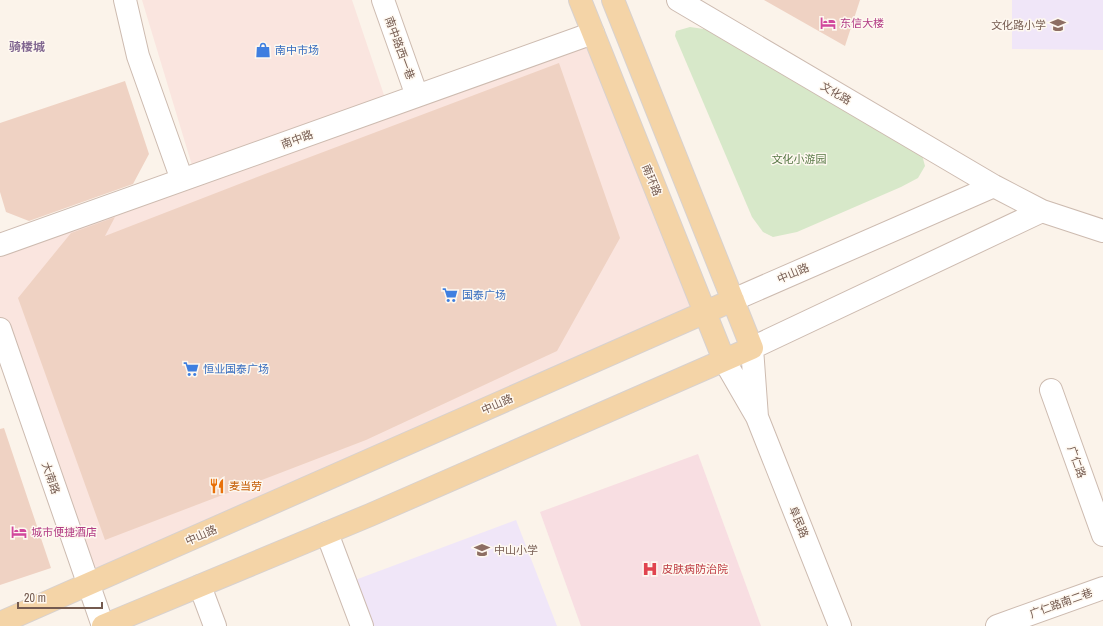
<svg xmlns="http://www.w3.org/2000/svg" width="1103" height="626" viewBox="0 0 1103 626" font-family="'Archivo Narrow','Noto Sans SC',sans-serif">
<rect width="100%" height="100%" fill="#fbf3ea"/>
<!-- commercial -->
<path fill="#fae5df" d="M 142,0 L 352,0 L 386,101 L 194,172 Z
M 593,33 L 706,312 L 88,585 L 0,329 L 0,245 Z"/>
<!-- education -->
<path fill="#f0e6f8" d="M 1012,0 L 1103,0 L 1103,50 L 1012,49 Z
M 516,520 L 557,626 L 373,626 L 355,580 Z"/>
<!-- medical -->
<path fill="#f8dee2" d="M 698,454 L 761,626 L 581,626 L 540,512 Z"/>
<!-- green -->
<path fill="#d7e8c9" d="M 690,27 L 704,29 L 718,35 L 922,155 L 925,166 L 918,178 L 901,187 L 797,232 L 773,237 L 763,232 L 752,217 L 675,36 L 676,31 Z"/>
<!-- building -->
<path fill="#efd2c3" d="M 764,0 L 860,0 L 845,46 Z
M 559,63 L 620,238 L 557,351 L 366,440 L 105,540 L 18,298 L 71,233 L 115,217 L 105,236 L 265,174 Z
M 125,81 L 149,154 L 133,184 L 29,221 L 6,212 L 0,192 L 0,123 Z
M 4,428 L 51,568 L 0,585 L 0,429 Z"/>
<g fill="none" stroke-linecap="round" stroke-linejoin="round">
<defs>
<path id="minor" d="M 125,0 L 138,56 L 182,180
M 383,0 L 417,96
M 678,0 L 994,186 L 1042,211 L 1103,231
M 0,245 L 593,33
M 733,300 L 994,186
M 0,329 L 103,626
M 724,360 L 757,417 L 840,626
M 1051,390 L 1103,535
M 757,417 L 752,348 L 1042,211
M 327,533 L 362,626
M 200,586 L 215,626
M 997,626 L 1103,588"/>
<path id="major" d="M 580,0 L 724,360
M 0,623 L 733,300
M 103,626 L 370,515 L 752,348 L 613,0"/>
</defs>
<!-- minor casing -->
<use href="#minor" stroke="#cdbbb0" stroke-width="24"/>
<!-- major casing -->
<use href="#major" stroke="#d8d1ce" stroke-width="24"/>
<!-- minor -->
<use href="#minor" stroke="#fff" stroke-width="22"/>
<!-- major -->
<use href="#major" stroke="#f4d4a7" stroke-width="22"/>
</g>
<!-- icons -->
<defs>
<symbol id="hotel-bare" viewBox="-9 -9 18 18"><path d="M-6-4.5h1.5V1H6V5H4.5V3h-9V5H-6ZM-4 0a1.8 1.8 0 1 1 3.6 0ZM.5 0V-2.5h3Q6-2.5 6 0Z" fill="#d1479c" stroke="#fef8f0" stroke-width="2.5" paint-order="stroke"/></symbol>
<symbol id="school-bare" viewBox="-9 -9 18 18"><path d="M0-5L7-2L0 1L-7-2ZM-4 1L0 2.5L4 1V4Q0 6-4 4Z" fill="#8d6e63" stroke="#fef8f0" stroke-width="2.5" paint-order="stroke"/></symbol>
<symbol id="shop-bare" viewBox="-9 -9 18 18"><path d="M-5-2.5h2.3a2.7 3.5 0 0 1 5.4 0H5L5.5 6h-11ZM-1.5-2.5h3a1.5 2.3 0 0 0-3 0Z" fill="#3f7fe0" stroke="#fef8f0" stroke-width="2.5" paint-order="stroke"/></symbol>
<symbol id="supermarket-bare" viewBox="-9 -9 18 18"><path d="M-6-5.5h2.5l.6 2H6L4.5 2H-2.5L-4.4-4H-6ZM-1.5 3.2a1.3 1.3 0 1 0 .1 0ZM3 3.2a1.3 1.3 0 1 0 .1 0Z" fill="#3f7fe0" stroke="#fef8f0" stroke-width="2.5" paint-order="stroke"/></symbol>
<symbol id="restaurant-bare" viewBox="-9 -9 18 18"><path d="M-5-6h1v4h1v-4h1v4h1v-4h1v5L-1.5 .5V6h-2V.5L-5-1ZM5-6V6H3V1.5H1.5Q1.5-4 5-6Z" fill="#e8710a" stroke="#fef8f0" stroke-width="2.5" paint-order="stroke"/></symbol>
<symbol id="hospital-bare" viewBox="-9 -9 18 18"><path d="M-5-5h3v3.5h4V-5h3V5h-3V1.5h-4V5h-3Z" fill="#e0444e" stroke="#fef8f0" stroke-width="2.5" paint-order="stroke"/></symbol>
</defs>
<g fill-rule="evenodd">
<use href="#hotel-bare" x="817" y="12" width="22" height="22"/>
<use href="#school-bare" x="1047" y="14" width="22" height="22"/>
<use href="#shop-bare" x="252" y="39" width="22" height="22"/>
<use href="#supermarket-bare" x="439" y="284" width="22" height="22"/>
<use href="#supermarket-bare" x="180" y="358" width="22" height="22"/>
<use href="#restaurant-bare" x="206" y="475" width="22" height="22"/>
<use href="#hotel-bare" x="8" y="521" width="22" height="22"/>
<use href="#school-bare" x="471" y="539" width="22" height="22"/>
<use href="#hospital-bare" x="639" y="558" width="22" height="22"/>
</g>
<g text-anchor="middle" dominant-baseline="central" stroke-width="3" stroke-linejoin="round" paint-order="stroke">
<!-- hotel labels -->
<g font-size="11" fill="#b23c85" stroke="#fef8f0" text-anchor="start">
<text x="840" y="23">东信大楼</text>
<text x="31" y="532">城市便捷酒店</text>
</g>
<!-- education labels -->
<g font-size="11" fill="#785e54" stroke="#fef8f0" text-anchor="end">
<text x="1046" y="25">文化路小学</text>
<text x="494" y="550" text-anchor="start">中山小学</text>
</g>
<!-- street labels -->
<g font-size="11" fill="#745a4f" stroke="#fef8f0">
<text transform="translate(400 48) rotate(70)">南中路西一巷</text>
<text transform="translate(836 93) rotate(30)">文化路</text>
<text transform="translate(297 139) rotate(-20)">南中路</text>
<text transform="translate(652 180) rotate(68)">南环路</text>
<text transform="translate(793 273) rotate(-23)">中山路</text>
<text transform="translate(497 404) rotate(-24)">中山路</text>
<text transform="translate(1077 462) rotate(70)">广仁路</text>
<text transform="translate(51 478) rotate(71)">大南路</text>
<text transform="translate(799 522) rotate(68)">阜民路</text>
<text transform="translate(201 535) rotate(-24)">中山路</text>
<text transform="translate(1061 603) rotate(-20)">广仁路南二巷</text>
</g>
<!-- shop labels -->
<g font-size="11" fill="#366cbe" stroke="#fef8f0" text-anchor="start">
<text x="275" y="50">南中市场</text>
<text x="462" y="295">国泰广场</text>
<text x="203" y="369">恒业国泰广场</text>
</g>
<!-- park labels -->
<g font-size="11" fill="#597947" stroke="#fef8f0">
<text x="799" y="159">文化小游园</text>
</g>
<!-- food labels -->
<g font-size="11" fill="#c56008" stroke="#fef8f0" text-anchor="start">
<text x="229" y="486">麦当劳</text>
</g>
<!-- health labels -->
<g font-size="11" fill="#be3a42" stroke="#fef8f0" text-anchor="start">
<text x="662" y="569">皮肤病防治院</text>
</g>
<!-- neighbourhood labels -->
<g font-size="12" font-weight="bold" fill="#806690" stroke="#fef8f0">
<text x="27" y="47">骑楼城</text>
</g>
</g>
<!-- scale -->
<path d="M18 602v6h84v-6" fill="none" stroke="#745a4f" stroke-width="2"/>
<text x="24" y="602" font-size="12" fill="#745a4f" stroke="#fef8f0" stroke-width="3" paint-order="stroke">20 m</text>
</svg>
